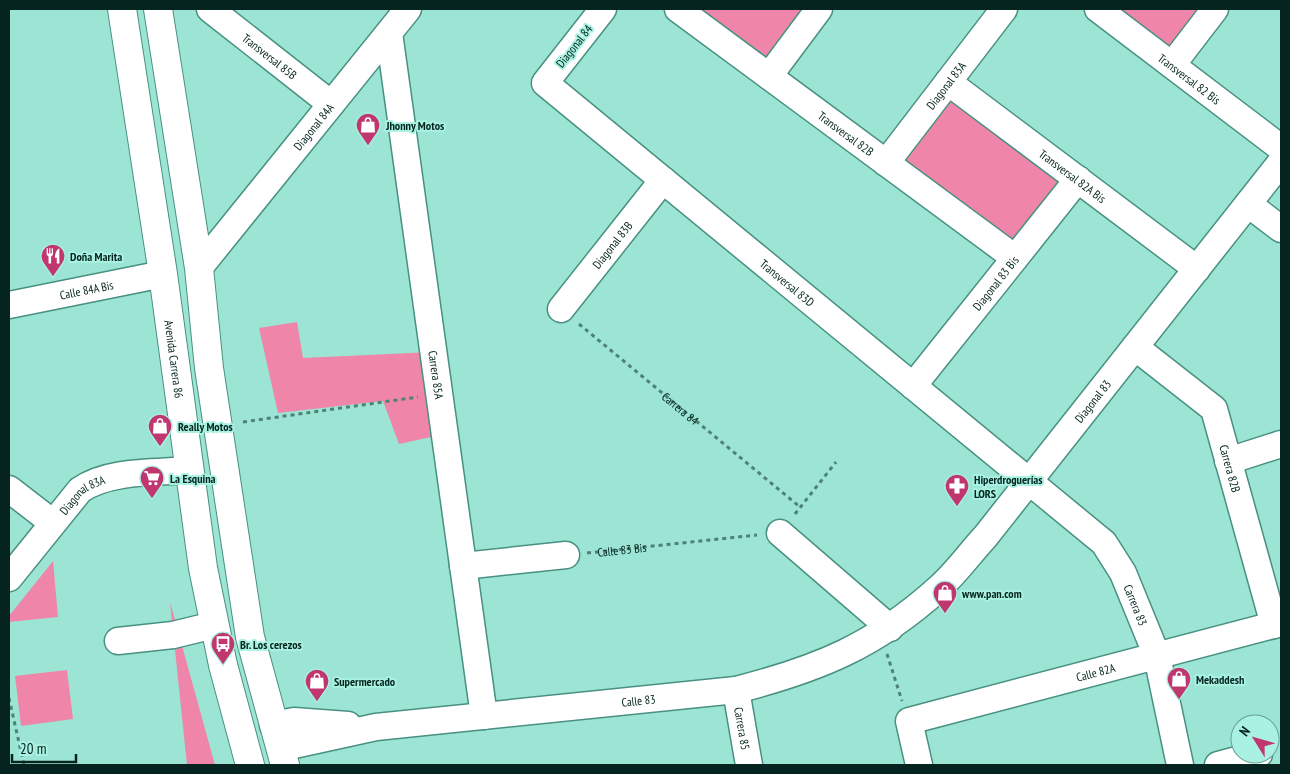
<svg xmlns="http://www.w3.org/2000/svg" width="1290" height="774" viewBox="0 0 1290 774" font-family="'PT Sans Narrow',sans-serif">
<rect width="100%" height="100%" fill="#9ce5d5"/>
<!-- green -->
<path fill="#ef86a9" d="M 678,9 L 819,9 L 769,76 Z
M 1098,9 L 1215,9 L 1172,65 Z
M 948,82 L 1078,179 L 1015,258 L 886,163 Z
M 297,322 L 303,358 L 431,352 L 449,433 L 399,444 L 383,401 L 278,413 L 259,328 Z
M 53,561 L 58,617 L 9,622 L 9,616 Z
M 170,602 L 215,765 L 187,765 Z
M 67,670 L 73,719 L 21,726 L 15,676 Z"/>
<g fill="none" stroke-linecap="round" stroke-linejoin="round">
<defs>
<g id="minor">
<path id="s3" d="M 210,9 L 331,104"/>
<path id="s4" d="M 603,9 L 545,83 L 1104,543 L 1123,573 L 1157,656 L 1180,765"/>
<path id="s5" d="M 678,9 L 1015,258"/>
<path id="s6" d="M 1098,9 L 1281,148"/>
<path id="s7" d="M 389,33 L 484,716"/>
<path d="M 1172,65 L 1215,9"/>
<path d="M 769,76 L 819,9"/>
<path id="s8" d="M 948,82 L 1197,269"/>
<path id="s9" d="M 886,163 L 1004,9"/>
<path d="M 1248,204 L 1281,229"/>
<path id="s10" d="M 199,268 L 408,9"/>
<path id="s11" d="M 9,305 L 163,274"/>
<path id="s12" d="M 561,309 L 663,180"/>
<path id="s13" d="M 1135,347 L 1214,409 L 1274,625"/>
<path id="s14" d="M 913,386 L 1078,179"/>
<path d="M 1228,461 L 1281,444"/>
<path d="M 9,489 L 53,523"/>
<path d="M 780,533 L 890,628"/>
<path d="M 463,566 L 566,555"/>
<path id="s15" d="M 9,578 L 80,490 C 109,470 154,473 189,470"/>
<path d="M 118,641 L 173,635 L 214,625"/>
<path id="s16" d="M 736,690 L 749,765"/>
<path d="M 273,725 L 294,721 L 348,725"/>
<path id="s17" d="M 280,748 L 376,727 L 736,690 C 818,669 875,646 939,588 C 956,573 970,553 985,537 L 1281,162"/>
<path id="s18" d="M 919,765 L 909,721 L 1281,623"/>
<path d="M 1218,765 L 1259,754"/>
</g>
<g id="major">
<path id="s19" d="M 122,9 L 163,274 L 203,568 L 223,665 L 250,765"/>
<path d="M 158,9 L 199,268 L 209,368 L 250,637 L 285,765"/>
</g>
</defs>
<!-- minor casing -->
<use href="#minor" stroke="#489082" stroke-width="29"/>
<!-- major casing -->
<use href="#major" stroke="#489082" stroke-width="30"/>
<!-- path -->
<g stroke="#4e8277" stroke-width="3" stroke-dasharray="4 4" stroke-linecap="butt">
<path id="s1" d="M 579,324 L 800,507"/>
<path d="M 243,422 L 418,397"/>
<path d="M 795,514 L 836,462"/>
<path id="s2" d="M 587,553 L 757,535"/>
<path d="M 887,654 L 902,701"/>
<path d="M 9,698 L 24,765"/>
</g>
<!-- minor -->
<use href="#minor" stroke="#fff" stroke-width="26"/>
<!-- major -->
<use href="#major" stroke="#fff" stroke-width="28"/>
</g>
<!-- icons -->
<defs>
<symbol id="shop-pin" viewBox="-11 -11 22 30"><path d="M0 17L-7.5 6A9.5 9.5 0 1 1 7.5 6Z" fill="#c0366f" stroke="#a9f2e2"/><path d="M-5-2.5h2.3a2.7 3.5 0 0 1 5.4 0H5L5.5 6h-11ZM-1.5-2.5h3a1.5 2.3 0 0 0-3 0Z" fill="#fff"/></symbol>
<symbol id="restaurant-pin" viewBox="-11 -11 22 30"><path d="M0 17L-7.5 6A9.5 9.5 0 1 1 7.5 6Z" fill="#c0366f" stroke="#a9f2e2"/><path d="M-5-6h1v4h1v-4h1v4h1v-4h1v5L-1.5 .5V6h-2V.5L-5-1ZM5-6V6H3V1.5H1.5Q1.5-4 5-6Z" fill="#fff"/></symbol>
<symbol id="supermarket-pin" viewBox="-11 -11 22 30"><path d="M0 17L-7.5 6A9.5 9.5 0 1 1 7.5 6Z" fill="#c0366f" stroke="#a9f2e2"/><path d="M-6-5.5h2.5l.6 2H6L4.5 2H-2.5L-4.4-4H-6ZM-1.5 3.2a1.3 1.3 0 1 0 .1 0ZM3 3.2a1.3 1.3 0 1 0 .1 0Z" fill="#fff"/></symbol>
<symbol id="pharmacy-pin" viewBox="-11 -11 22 30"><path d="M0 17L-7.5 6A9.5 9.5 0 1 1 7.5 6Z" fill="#c0366f" stroke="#a9f2e2"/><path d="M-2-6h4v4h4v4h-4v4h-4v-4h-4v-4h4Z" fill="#fff"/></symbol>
<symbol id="bus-pin" viewBox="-11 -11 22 30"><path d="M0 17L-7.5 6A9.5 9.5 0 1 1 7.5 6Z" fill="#c0366f" stroke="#a9f2e2"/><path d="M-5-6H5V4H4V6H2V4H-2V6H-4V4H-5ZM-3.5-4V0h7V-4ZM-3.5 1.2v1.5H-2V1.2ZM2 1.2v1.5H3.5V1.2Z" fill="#fff"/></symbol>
</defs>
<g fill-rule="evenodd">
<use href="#shop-pin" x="354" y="111" width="28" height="38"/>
<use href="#restaurant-pin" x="39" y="242" width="28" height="38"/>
<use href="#shop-pin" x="146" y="412" width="28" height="38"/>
<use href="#supermarket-pin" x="138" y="464" width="28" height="38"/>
<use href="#pharmacy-pin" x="943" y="472" width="28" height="38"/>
<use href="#shop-pin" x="931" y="579" width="28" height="38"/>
<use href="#bus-pin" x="209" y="630" width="28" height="38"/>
<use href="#shop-pin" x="1165" y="665" width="28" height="38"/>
<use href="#shop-pin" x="303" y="667" width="28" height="38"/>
</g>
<g text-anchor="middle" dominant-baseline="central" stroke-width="4" stroke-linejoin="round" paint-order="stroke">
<!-- street labels -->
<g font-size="12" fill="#05241f" stroke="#a9f2e2">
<text transform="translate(574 46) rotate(-52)">Diagonal 84</text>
<text stroke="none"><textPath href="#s3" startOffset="76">Transversal 85B</textPath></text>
<text stroke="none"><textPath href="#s6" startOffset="115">Transversal 82 Bis</textPath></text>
<text stroke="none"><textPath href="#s9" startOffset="98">Diagonal 83A</textPath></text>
<text stroke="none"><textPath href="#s10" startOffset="182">Diagonal 84A</textPath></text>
<text stroke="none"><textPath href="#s5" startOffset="209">Transversal 82B</textPath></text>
<text stroke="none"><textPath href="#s8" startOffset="156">Transversal 82A Bis</textPath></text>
<text stroke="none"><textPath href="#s12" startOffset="82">Diagonal 83B</textPath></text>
<text stroke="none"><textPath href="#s4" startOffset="408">Transversal 83D</textPath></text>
<text stroke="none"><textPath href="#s14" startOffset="132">Diagonal 83 Bis</textPath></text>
<text stroke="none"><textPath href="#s11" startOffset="79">Calle 84A Bis</textPath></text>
<text stroke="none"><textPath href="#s19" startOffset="354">Avenida Carrera 86</textPath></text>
<text stroke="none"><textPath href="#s7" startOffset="345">Carrera 85A</textPath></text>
<text stroke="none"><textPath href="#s17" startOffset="932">Diagonal 83</textPath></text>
<text stroke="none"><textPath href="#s1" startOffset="132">Carrera 84</textPath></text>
<text stroke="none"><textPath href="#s13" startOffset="162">Carrera 82B</textPath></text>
<text stroke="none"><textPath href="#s15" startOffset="112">Diagonal 83A</textPath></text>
<text stroke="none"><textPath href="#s2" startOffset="35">Calle 83 Bis</textPath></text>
<text stroke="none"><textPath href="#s4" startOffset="888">Carrera 83</textPath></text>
<text stroke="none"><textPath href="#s18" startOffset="238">Calle 82A</textPath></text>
<text stroke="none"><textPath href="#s17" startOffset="362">Calle 83</textPath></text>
<text stroke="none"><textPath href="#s16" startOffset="39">Carrera 85</textPath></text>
</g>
<!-- poi labels -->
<g font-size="12" font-weight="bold" fill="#05241f" stroke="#a9f2e2" text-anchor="start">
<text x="386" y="125">Jhonny Motos</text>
<text x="70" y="256">Doña Marita</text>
<text x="178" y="426">Really Motos</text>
<text x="170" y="478">La Esquina</text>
<text x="974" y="479">Hiperdroguerías<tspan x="974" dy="14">LORS</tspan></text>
<text x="962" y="593">www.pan.com</text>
<text x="240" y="644">Br. Los cerezos</text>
<text x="1196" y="679">Mekaddesh</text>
<text x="334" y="681">Supermercado</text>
</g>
</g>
<!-- border -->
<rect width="1290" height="774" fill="none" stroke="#05241f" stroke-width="20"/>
<!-- north arrow -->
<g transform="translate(1255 739) rotate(307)"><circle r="24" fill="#a9f2e2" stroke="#67a094"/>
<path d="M0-4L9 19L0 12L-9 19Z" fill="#c0366f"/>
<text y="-8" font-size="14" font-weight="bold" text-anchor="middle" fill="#05241f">N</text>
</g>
<!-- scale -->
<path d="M12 754v8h64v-8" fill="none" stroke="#05241f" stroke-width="2.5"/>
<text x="20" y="754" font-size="15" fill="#05241f" stroke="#a9f2e2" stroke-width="4" paint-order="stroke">20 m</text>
</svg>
